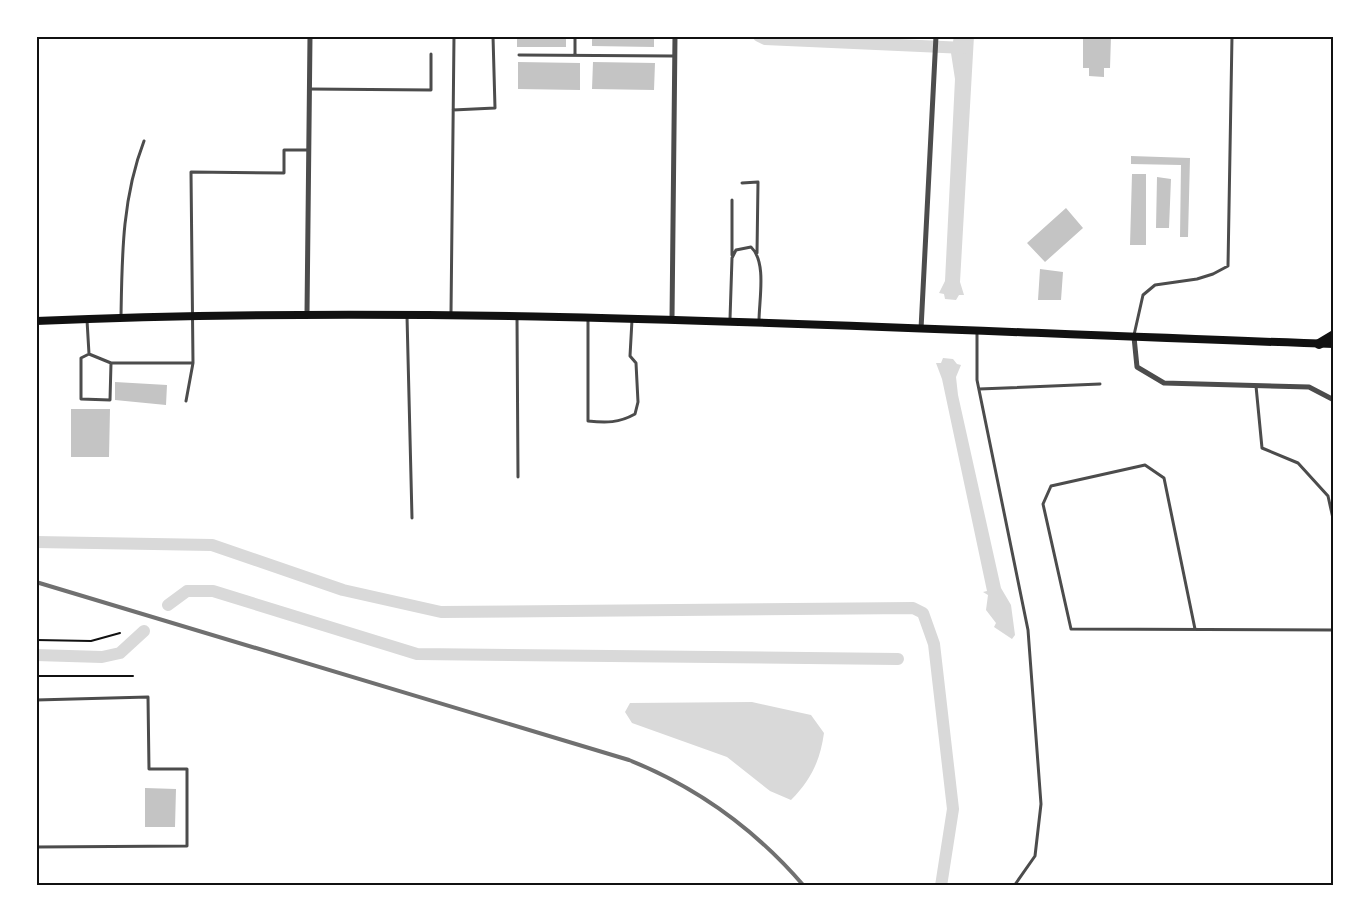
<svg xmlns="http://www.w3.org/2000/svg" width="1370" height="922" viewBox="0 0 1370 922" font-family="Mulish,sans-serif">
<rect width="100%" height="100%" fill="#fff"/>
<!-- water -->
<path fill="#d9d9d9" d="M 954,36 L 974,36 L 960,282 L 964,295 L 959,295 L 956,300 L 945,299 L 944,294 L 939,293 L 945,281 L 955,79 L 951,53 Z
M 943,358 L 953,359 L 957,364 L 961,365 L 956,377 L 958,395 L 1001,588 L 1011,605 L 1015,635 L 1012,639 L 994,627 L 996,623 L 986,610 L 988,595 L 983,592 L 987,591 L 942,379 L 936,363 L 941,363 Z
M 752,702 L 811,715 L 824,733 C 820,761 811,780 791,800 L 770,791 L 727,757 L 632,723 L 625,712 L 630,703 Z"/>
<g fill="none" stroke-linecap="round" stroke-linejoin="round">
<!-- canal -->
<path stroke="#d9d9d9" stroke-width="12" d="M 759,36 L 765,39 L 965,48
M 36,542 L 212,545 L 343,590 L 441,612 L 913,608 L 923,613 L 934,644 L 953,809 L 941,886
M 168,605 L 187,591 L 213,591 L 417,654 L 898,659
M 36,655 L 102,657 L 120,653 L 144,631"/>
</g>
<!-- building -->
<path fill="#c4c4c4" d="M 517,36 L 566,36 L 566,47 L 517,47 Z
M 592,36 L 654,36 L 654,47 L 592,46 Z
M 1083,36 L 1111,36 L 1110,68 L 1104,68 L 1104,77 L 1089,76 L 1089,68 L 1083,68 Z
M 518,62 L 580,63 L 580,90 L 518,89 Z
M 593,62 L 655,63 L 654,90 L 592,89 Z
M 1131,156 L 1190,158 L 1188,237 L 1180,237 L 1181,165 L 1131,164 Z
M 1132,174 L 1146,174 L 1146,245 L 1130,245 Z
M 1157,177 L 1171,179 L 1169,228 L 1156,228 Z
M 1066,208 L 1083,228 L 1045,262 L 1027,243 Z
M 1040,269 L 1063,272 L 1061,300 L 1038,300 Z
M 115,382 L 167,385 L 166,405 L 115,400 Z
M 71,409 L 110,409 L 109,457 L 71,457 Z
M 145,788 L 176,789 L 175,827 L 145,827 Z"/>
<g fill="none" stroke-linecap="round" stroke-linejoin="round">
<!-- path -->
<path stroke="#111" stroke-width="2" d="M 36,640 L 91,641 L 120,633
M 36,676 L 133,676"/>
<!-- service -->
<path stroke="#4c4c4c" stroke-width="3" d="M 519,55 L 673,56
M 575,55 L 575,36
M 309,89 L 431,90 L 431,54
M 453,110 L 495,108 L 493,36
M 742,183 L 758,182 L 757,253
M 732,255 L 732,200
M 451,314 L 454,36
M 407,316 L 412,518
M 121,317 C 122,256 122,198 144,141
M 517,317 L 518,477
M 588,318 L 588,421 C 606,423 619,423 635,414 L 638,402 L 636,363 L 630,356 L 632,320
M 730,319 L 732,258 L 736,250 L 751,247 C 767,262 759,300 759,321
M 87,320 L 89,354 L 81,358 L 81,399 L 110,400 L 111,363 L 89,354
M 977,333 L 977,380 L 1028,630 L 1041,804 L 1035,856 L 1014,886
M 1134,335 L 1143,295 L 1155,285 L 1197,279 L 1213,274 L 1228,266 L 1232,36
M 111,363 L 193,363 L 191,172 L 284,173 L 284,150 L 309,150
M 1256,386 L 1262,448 L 1298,463 L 1328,496 L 1334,523
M 979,389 L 1100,384
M 186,401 L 193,363
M 1195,629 L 1164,478 L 1145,465 L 1051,486 L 1043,504 L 1071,629 L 1334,630
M 36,700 L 148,697 L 149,769 L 187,769 L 187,846 L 36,847"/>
<!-- minor -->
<path stroke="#4c4c4c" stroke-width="5" d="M 307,314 L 310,36
M 672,319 L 675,36
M 921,329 L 936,36
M 1134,337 L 1137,367 L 1164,383 L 1309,387 L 1334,400"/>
<!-- secondary -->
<path stroke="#111" stroke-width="8" d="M 36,321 C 469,302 901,330 1334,344"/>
<!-- motorway -->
<path stroke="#111" stroke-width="10" d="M 1319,344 L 1334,335"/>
<!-- rail -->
<path stroke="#707070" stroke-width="4" d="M 36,582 L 629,760 C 699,788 755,829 804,886"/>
</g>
<!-- border -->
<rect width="1370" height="922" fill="none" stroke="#ffffff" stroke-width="75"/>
<rect x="38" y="38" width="1294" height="846" fill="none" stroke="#111" stroke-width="2"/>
</svg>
